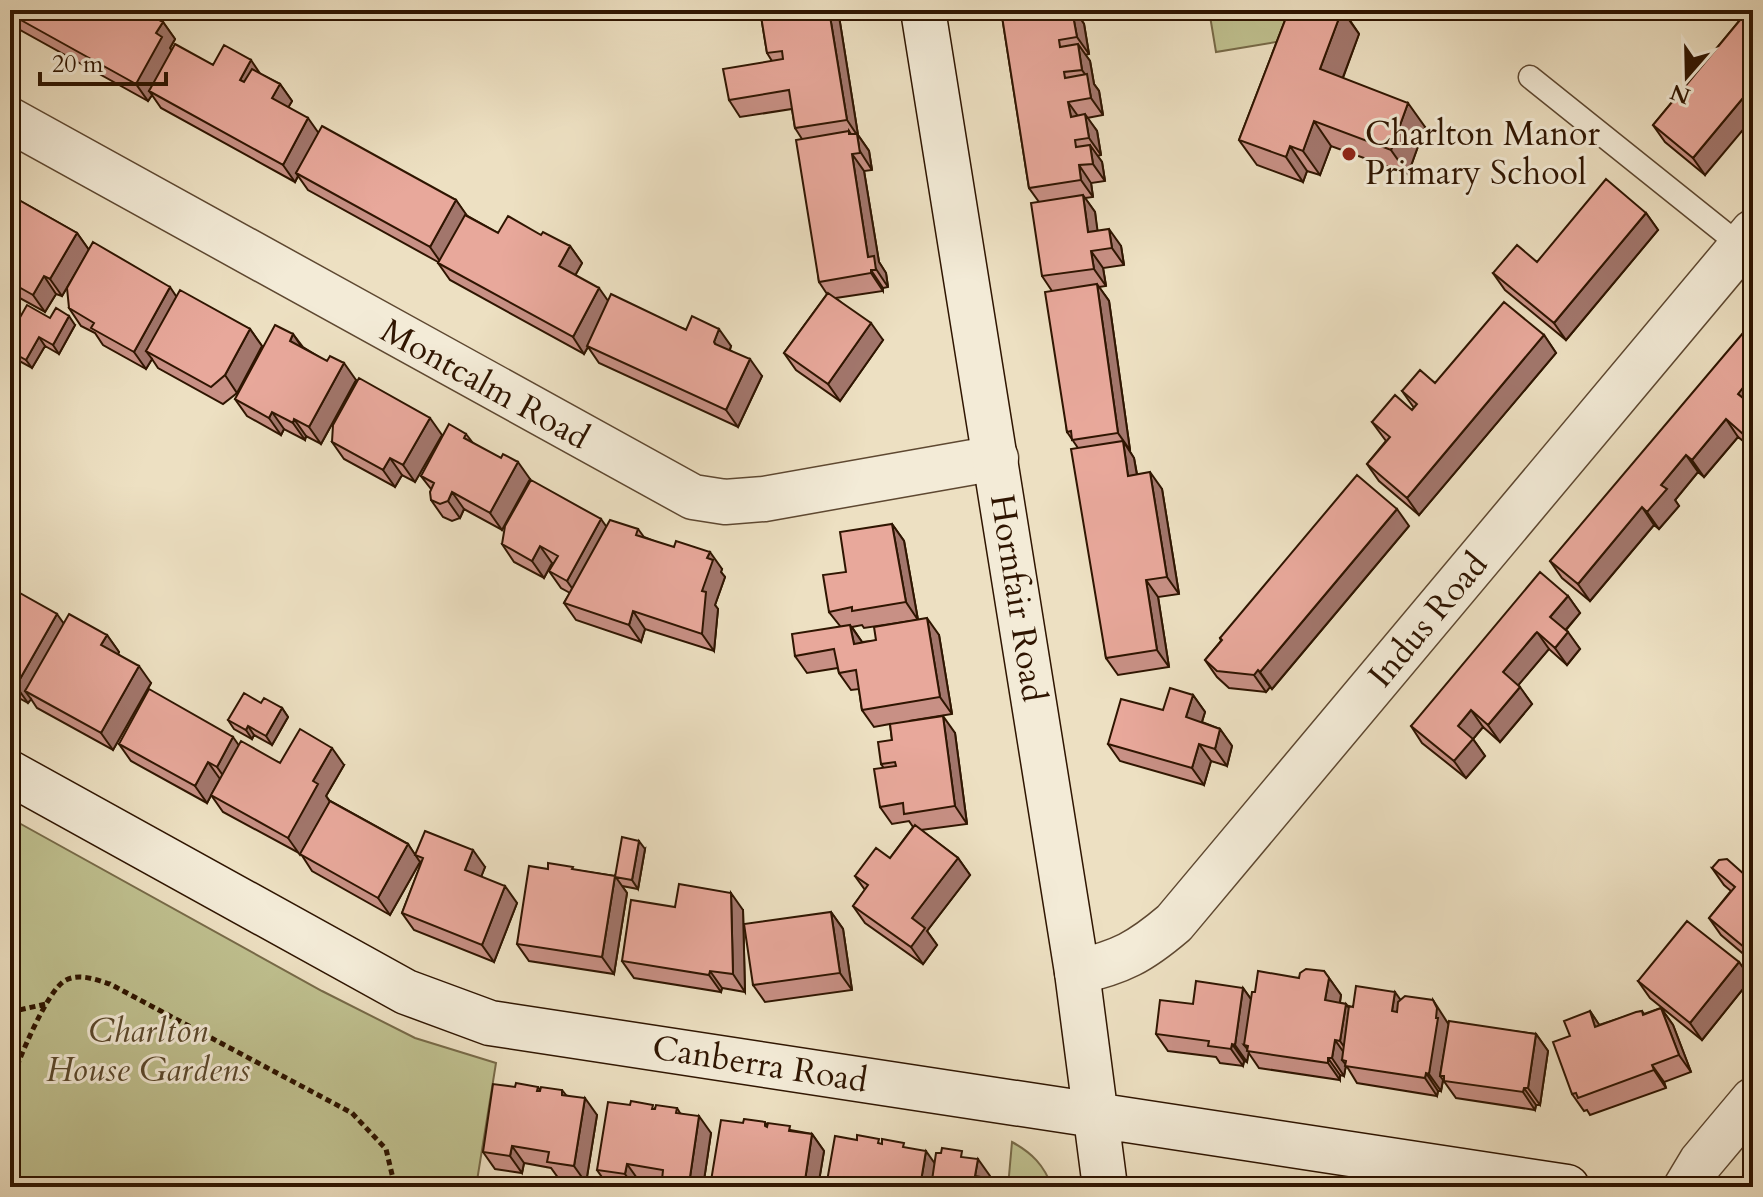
<svg xmlns="http://www.w3.org/2000/svg" width="1763" height="1197" viewBox="0 0 1763 1197" font-family="Cardo,serif">
<rect width="100%" height="100%" fill="#ede0c2"/>
<filter id="stains"><feTurbulence type="fractalNoise" baseFrequency=".0025" numOctaves="4"/><feColorMatrix values="0 0 0 0 .2 0 0 0 0 .09 0 0 0 0 .02 0 0 0 .5 -.17"/></filter>
<radialGradient id="worn" r=".72"><stop offset=".6" stop-color="#630" stop-opacity="0"/><stop offset="1" stop-color="#630" stop-opacity=".3"/></radialGradient>
<!-- green -->
<path fill="#bfc08f" stroke="#776a48" stroke-width="2" d="M 1209,10 L 1296,10 L 1301,38 L 1216,52 Z
M 10,818 L 322,991 L 415,1038 L 496,1063 L 476,1187 L 10,1187 Z
M 1012,1142 C 1032,1153 1044,1165 1052,1187 L 1008,1187 Z"/>
<g fill="none" stroke-linecap="round" stroke-linejoin="round">
<defs>
<path id="lane" d="M 1530,77 L 1741,246"/>
<path id="street" d="M 10,120 L 693,497 L 725,502 L 764,499 L 996,458
M 1077,972 C 1121,962 1140,952 1174,923 L 1753,232
M 1686,1187 L 1701,1162 L 1753,1100"/>
<path id="secondary" d="M 923,10 L 1077,972 L 1105,1187
M 10,773 L 406,992 L 490,1023 L 1567,1187"/>
</defs>
<!-- lane casing -->
<use href="#lane" stroke="#5e4831" stroke-width="25"/>
<!-- street casing -->
<use href="#street" stroke="#5e4831" stroke-width="47"/>
<!-- secondary casing -->
<use href="#secondary" stroke="#2f1501" stroke-width="47"/>
<!-- path -->
<path stroke="#2f1501" stroke-width="5" stroke-dasharray="6 4" stroke-linecap="butt" d="M 10,1012 L 46,1004
M 10,1085 C 17,1064 47,989 66,980 C 80,973 97,980 110,984 L 352,1113 L 386,1149 L 395,1187"/>
<!-- lane -->
<use href="#lane" stroke="#f3ebd7" stroke-width="22"/>
<!-- street -->
<use href="#street" stroke="#f3ebd7" stroke-width="44"/>
<!-- secondary -->
<use href="#secondary" stroke="#f3ebd7" stroke-width="44"/>
</g>
<!-- wall -->
<path fill="#c89085" stroke="#2f1501" stroke-width="2" d="M 10,10 L 151,12 L 149,15 L 163,22 L 175,39 L 170,48 L 171,50 L 213,65 L 260,74 L 280,84 L 292,101 L 288,107 L 318,133 L 456,200 L 466,215 L 498,233 L 541,235 L 570,246 L 582,263 L 575,275 L 608,301 L 731,346 L 730,350 L 762,376 L 738,427 L 599,363 L 588,347 L 584,354 L 450,280 L 438,263 L 438,262 L 308,190 L 298,176 L 295,182 L 161,108 L 152,95 L 148,101 L 13,26 L 10,22 Z
M 760,10 L 838,10 L 858,135 L 869,151 L 872,170 L 864,171 L 879,262 L 886,273 L 888,287 L 883,288 L 883,291 L 836,298 L 883,340 L 840,401 L 796,370 L 784,353 L 827,294 L 819,282 L 802,139 L 795,128 L 792,109 L 740,117 L 729,100 L 772,61 L 767,53 Z
M 1001,10 L 1084,14 L 1080,18 L 1084,24 L 1089,54 L 1085,55 L 1090,61 L 1094,84 L 1099,91 L 1103,115 L 1087,118 L 1097,131 L 1101,155 L 1097,156 L 1102,162 L 1105,181 L 1091,183 L 1093,197 L 1085,198 L 1095,212 L 1097,230 L 1121,246 L 1124,265 L 1103,268 L 1106,286 L 1099,287 L 1109,301 L 1130,450 L 1129,450 L 1134,458 L 1137,474 L 1162,489 L 1179,594 L 1158,597 L 1169,667 L 1118,675 L 1106,658 L 1078,448 L 1067,432 L 1052,291 L 1042,276 L 1039,202 L 1029,188 Z
M 1289,10 L 1343,10 L 1359,34 L 1343,78 L 1425,127 L 1408,174 L 1331,146 L 1320,175 L 1307,171 L 1303,182 L 1257,165 L 1239,140 Z
M 1745,14 L 1705,175 L 1665,142 L 1653,125 Z
M 10,195 L 77,233 L 89,250 L 62,296 L 56,294 L 45,312 L 16,296 L 10,288 Z
M 1646,213 L 1658,230 L 1566,340 L 1505,290 L 1493,273 L 1537,262 Z
M 177,296 L 250,329 L 262,346 L 237,393 L 223,404 L 158,368 L 152,359 L 146,369 L 103,345 L 95,333 L 81,326 L 69,308 Z
M 50,318 L 75,325 L 59,354 L 45,346 L 32,368 L 10,356 L 10,335 Z
M 293,334 L 303,347 L 356,380 L 321,444 L 306,436 L 305,440 L 284,429 L 281,435 L 247,416 L 235,399 Z
M 1544,335 L 1556,353 L 1419,515 L 1379,481 L 1367,464 L 1386,441 L 1372,422 L 1412,410 L 1414,408 L 1402,391 L 1435,383 Z
M 1753,341 L 1753,449 L 1738,437 L 1704,477 L 1698,472 L 1675,500 L 1679,506 L 1659,529 L 1654,525 L 1590,601 L 1562,578 L 1550,561 Z
M 466,434 L 473,443 L 530,479 L 502,530 L 464,509 L 460,518 L 452,521 L 443,517 L 431,500 L 431,489 L 421,476 Z
M 442,435 L 415,482 L 402,475 L 395,487 L 344,459 L 332,442 Z
M 892,524 L 904,541 L 918,620 L 864,628 L 862,625 L 852,627 L 862,642 L 939,635 L 952,714 L 909,721 L 955,733 L 967,824 L 921,830 L 958,858 L 970,875 L 927,931 L 937,945 L 923,964 L 865,923 L 853,906 L 865,890 L 855,876 L 890,858 L 913,827 L 909,821 L 892,824 L 880,807 L 883,767 L 881,764 L 892,740 L 890,724 L 874,727 L 862,710 L 859,689 L 851,690 L 839,673 L 838,668 L 807,673 L 795,656 L 840,626 L 829,612 L 846,572 Z
M 1409,526 L 1272,689 L 1270,687 L 1266,692 L 1229,688 L 1217,677 L 1205,660 L 1221,641 L 1220,638 Z
M 607,527 L 638,529 L 644,537 L 722,569 L 721,572 L 725,577 L 715,605 L 718,609 L 714,651 L 645,629 L 641,642 L 576,620 L 564,603 L 570,593 L 561,588 L 549,571 L 554,564 L 552,563 L 544,578 L 514,562 L 502,544 Z
M 10,590 L 64,623 L 107,635 L 119,652 L 118,654 L 151,683 L 113,750 L 37,708 L 31,699 L 28,703 L 10,693 Z
M 1568,596 L 1580,613 L 1566,630 L 1580,649 L 1567,665 L 1549,649 L 1547,651 L 1518,685 L 1532,704 L 1500,742 L 1483,727 L 1473,739 L 1485,756 L 1466,778 L 1422,743 L 1411,726 Z
M 1193,695 L 1205,712 L 1202,722 L 1220,729 L 1232,746 L 1227,766 L 1211,761 L 1204,785 L 1120,761 L 1108,744 L 1163,710 Z
M 261,703 L 282,708 L 288,717 L 272,745 L 254,735 L 252,739 L 234,729 L 228,720 Z
M 119,744 L 239,745 L 280,763 L 344,765 L 326,796 L 330,801 L 408,844 L 415,855 L 485,867 L 481,877 L 517,903 L 494,962 L 414,930 L 402,913 L 421,864 L 420,862 L 390,915 L 312,871 L 301,854 L 223,812 L 211,795 L 207,803 L 131,761 Z
M 645,849 L 638,889 L 622,886 L 627,893 L 614,974 L 529,961 L 517,944 L 575,870 L 615,876 Z
M 1753,865 L 1753,962 L 1721,935 L 1709,918 L 1731,891 L 1724,885 L 1712,868 L 1745,875 Z
M 675,907 L 743,910 L 745,992 L 722,988 L 721,992 L 634,978 L 622,961 Z
M 831,912 L 843,929 L 852,990 L 765,1002 L 753,985 Z
M 1739,962 L 1751,979 L 1702,1040 L 1650,998 L 1638,981 Z
M 1324,971 L 1341,995 L 1340,1003 L 1346,1004 L 1349,1008 L 1401,1000 L 1448,1023 L 1536,1034 L 1548,1051 L 1540,1105 L 1536,1105 L 1535,1110 L 1456,1098 L 1443,1080 L 1441,1091 L 1438,1091 L 1437,1096 L 1357,1083 L 1346,1065 L 1344,1076 L 1340,1075 L 1340,1080 L 1259,1068 L 1248,1052 L 1247,1062 L 1244,1061 L 1243,1066 L 1220,1063 L 1216,1057 L 1168,1051 L 1156,1034 L 1193,1004 L 1243,988 L 1251,999 L 1255,992 Z
M 1661,1008 L 1673,1025 L 1691,1072 L 1664,1082 L 1666,1088 L 1590,1115 L 1587,1110 L 1584,1111 L 1572,1094 L 1570,1036 L 1590,1011 L 1599,1025 L 1642,1011 L 1644,1014 Z
M 515,1087 L 538,1087 L 540,1090 L 562,1090 L 566,1095 L 597,1115 L 586,1183 L 559,1179 L 551,1168 L 524,1163 L 522,1173 L 495,1169 L 483,1152 Z
M 655,1108 L 677,1108 L 680,1113 L 711,1133 L 703,1187 L 667,1187 L 666,1186 L 639,1181 L 638,1187 L 609,1187 L 597,1170 Z
M 765,1122 L 768,1126 L 812,1134 L 824,1151 L 818,1187 L 710,1187 L 743,1123 Z"/>
<!-- shaded-wall -->
<path fill="#a2766c" stroke="#2f1501" stroke-width="2" d="M 829,10 L 838,10 L 858,135 L 869,151 L 872,170 L 849,134 L 849,131 L 859,146 L 857,135 L 847,120 Z
M 1072,10 L 1083,10 L 1084,14 L 1080,18 L 1084,24 L 1089,54 L 1077,37 Z
M 1342,10 L 1359,34 L 1337,93 L 1320,69 Z
M 163,22 L 175,39 L 170,48 L 174,54 L 149,91 L 152,95 L 148,101 L 136,84 L 156,33 Z
M 1078,44 L 1090,61 L 1094,84 L 1099,91 L 1103,115 L 1091,98 L 1087,77 L 1082,70 Z
M 251,60 L 263,78 L 252,97 L 240,80 Z
M 280,84 L 292,101 L 284,115 L 272,98 Z
M 1753,86 L 1753,118 L 1705,175 L 1693,158 Z
M 1068,102 L 1080,119 L 1071,117 Z
M 1408,103 L 1425,127 L 1408,174 L 1391,150 Z
M 1085,114 L 1097,131 L 1101,155 L 1089,138 Z
M 308,118 L 320,135 L 296,173 L 298,176 L 295,182 L 283,165 Z
M 1314,121 L 1331,146 L 1320,175 L 1303,151 Z
M 1090,145 L 1102,162 L 1105,181 L 1093,164 Z
M 1290,146 L 1307,171 L 1303,182 L 1286,157 Z
M 852,154 L 864,171 L 879,262 L 886,273 L 888,287 L 868,257 Z
M 1079,165 L 1091,183 L 1093,197 L 1081,180 Z
M 1083,195 L 1095,212 L 1100,249 L 1088,232 Z
M 456,200 L 468,217 L 442,264 L 430,247 Z
M 1646,213 L 1658,230 L 1566,340 L 1554,323 Z
M 1109,229 L 1121,246 L 1124,265 L 1112,248 Z
M 77,233 L 89,250 L 62,296 L 50,279 Z
M 570,246 L 582,263 L 571,283 L 559,266 Z
M 1091,251 L 1103,268 L 1106,286 L 1094,269 Z
M 871,270 L 883,288 L 883,291 L 871,273 Z
M 44,276 L 56,294 L 45,312 L 33,295 Z
M 1097,284 L 1109,301 L 1130,450 L 1118,433 Z
M 170,287 L 182,305 L 146,351 L 152,359 L 146,369 L 134,352 Z
M 599,288 L 611,305 L 584,354 L 573,337 Z
M 69,316 L 75,325 L 59,354 L 53,345 Z
M 871,323 L 883,340 L 840,401 L 828,384 Z
M 250,329 L 262,346 L 237,393 L 225,375 Z
M 719,329 L 731,346 L 726,359 L 714,342 Z
M 293,334 L 305,352 L 290,341 Z
M 1544,335 L 1556,353 L 1419,515 L 1407,498 Z
M 39,337 L 45,346 L 32,368 L 26,360 Z
M 750,359 L 762,376 L 738,427 L 726,410 Z
M 344,363 L 356,380 L 321,444 L 309,427 Z
M 1749,380 L 1753,386 L 1753,407 L 1738,394 Z
M 272,412 L 284,429 L 281,435 L 269,418 Z
M 430,418 L 442,435 L 415,482 L 403,465 Z
M 294,419 L 306,436 L 305,440 L 293,423 Z
M 1726,419 L 1738,437 L 1704,477 L 1692,460 Z
M 1753,421 L 1753,449 L 1743,434 Z
M 1123,441 L 1134,458 L 1140,493 L 1128,476 Z
M 1686,455 L 1698,472 L 1675,500 L 1679,506 L 1659,529 L 1647,512 L 1661,485 Z
M 390,458 L 402,475 L 395,487 L 383,470 Z
M 518,462 L 530,479 L 502,530 L 490,513 Z
M 1150,472 L 1162,489 L 1179,594 L 1167,577 Z
M 452,492 L 464,509 L 460,518 L 448,501 Z
M 1642,507 L 1654,525 L 1590,601 L 1578,584 Z
M 1397,509 L 1409,526 L 1272,689 L 1260,672 Z
M 601,519 L 613,536 L 579,598 L 567,581 Z
M 892,524 L 904,541 L 918,620 L 906,602 Z
M 540,546 L 552,563 L 544,578 L 532,561 Z
M 710,552 L 722,569 L 721,572 L 725,577 L 715,605 L 718,609 L 714,651 L 702,634 L 702,591 L 707,558 Z
M 1146,580 L 1158,597 L 1169,667 L 1157,650 Z
M 1568,596 L 1580,613 L 1562,634 L 1550,617 Z
M 633,611 L 645,629 L 641,642 L 629,625 Z
M 57,614 L 69,631 L 25,691 L 31,699 L 28,703 L 16,686 Z
M 927,618 L 939,635 L 952,714 L 940,697 Z
M 850,625 L 862,642 L 866,661 L 854,644 Z
M 1537,632 L 1549,649 L 1515,689 L 1503,672 Z
M 1568,632 L 1580,649 L 1567,665 L 1555,648 Z
M 107,635 L 119,652 L 113,662 L 101,645 Z
M 139,666 L 151,683 L 113,750 L 101,733 Z
M 1258,670 L 1270,687 L 1266,692 L 1254,675 Z
M 1520,687 L 1532,704 L 1500,742 L 1488,725 Z
M 1193,695 L 1205,712 L 1198,734 L 1186,717 Z
M 282,708 L 288,717 L 272,745 L 266,736 Z
M 1471,710 L 1483,727 L 1473,739 L 1485,756 L 1466,778 L 1454,761 L 1458,726 Z
M 943,716 L 955,733 L 967,824 L 955,806 Z
M 248,726 L 254,735 L 252,739 L 246,730 Z
M 1220,729 L 1232,746 L 1227,766 L 1215,749 Z
M 233,737 L 245,754 L 229,784 L 217,767 Z
M 1199,744 L 1211,761 L 1204,785 L 1192,768 Z
M 332,748 L 344,765 L 326,796 L 330,802 L 300,855 L 288,838 L 313,781 Z
M 208,762 L 220,779 L 207,803 L 195,786 Z
M 639,841 L 645,849 L 638,889 L 632,880 Z
M 408,844 L 420,862 L 390,915 L 378,898 Z
M 473,850 L 485,867 L 477,887 L 465,870 Z
M 958,858 L 970,875 L 927,931 L 937,945 L 923,964 L 911,947 L 912,918 Z
M 615,876 L 627,893 L 614,974 L 602,957 Z
M 505,886 L 517,903 L 494,962 L 482,945 Z
M 731,893 L 743,910 L 745,992 L 733,974 Z
M 831,912 L 843,929 L 852,990 L 840,973 Z
M 1739,962 L 1751,979 L 1702,1040 L 1690,1023 Z
M 710,971 L 722,988 L 721,992 L 709,975 Z
M 1329,978 L 1341,995 L 1337,1018 L 1325,1000 Z
M 1243,988 L 1255,1005 L 1248,1046 L 1244,1045 L 1249,1051 L 1247,1062 L 1235,1045 Z
M 1395,992 L 1407,1009 L 1404,1028 L 1392,1011 Z
M 1433,1000 L 1449,1025 L 1440,1076 L 1443,1080 L 1441,1091 L 1429,1074 Z
M 1346,1004 L 1358,1021 L 1352,1058 L 1340,1041 Z
M 1661,1008 L 1673,1025 L 1691,1072 L 1679,1055 Z
M 1590,1011 L 1602,1029 L 1595,1027 Z
M 1536,1034 L 1548,1051 L 1540,1105 L 1528,1088 Z
M 1335,1040 L 1347,1057 L 1342,1060 L 1346,1065 L 1344,1076 L 1332,1058 Z
M 1232,1044 L 1244,1061 L 1243,1066 L 1231,1049 Z
M 1328,1058 L 1340,1075 L 1340,1080 L 1328,1063 Z
M 1652,1065 L 1664,1082 L 1666,1088 L 1654,1070 Z
M 1426,1073 L 1438,1091 L 1437,1096 L 1425,1078 Z
M 1524,1088 L 1536,1105 L 1535,1110 L 1523,1092 Z
M 585,1098 L 597,1115 L 586,1183 L 574,1166 Z
M 699,1116 L 711,1133 L 703,1187 L 691,1187 L 689,1184 Z
M 812,1134 L 824,1151 L 818,1187 L 804,1187 Z
M 512,1146 L 524,1163 L 522,1173 L 510,1156 Z
M 926,1151 L 938,1168 L 935,1187 L 920,1187 Z
M 978,1159 L 990,1176 L 988,1187 L 975,1176 Z
M 627,1164 L 639,1181 L 638,1187 L 634,1187 L 625,1174 Z
M 993,1179 L 999,1187 L 992,1187 Z"/>
<!-- building -->
<path fill="#e8a89b" stroke="#2f1501" stroke-width="2" d="M 10,10 L 141,10 L 163,22 L 156,33 L 162,37 L 136,84 L 10,14 Z
M 760,10 L 829,10 L 847,120 L 795,128 L 789,90 L 729,100 L 723,69 L 783,59 L 782,51 L 767,53 Z
M 1001,10 L 1072,10 L 1077,37 L 1059,40 L 1060,47 L 1078,44 L 1082,70 L 1064,72 L 1065,78 L 1087,74 L 1091,98 L 1068,102 L 1071,117 L 1085,114 L 1089,138 L 1075,140 L 1076,147 L 1090,145 L 1093,164 L 1079,165 L 1081,180 L 1029,188 Z
M 1289,10 L 1342,10 L 1320,69 L 1408,103 L 1391,150 L 1314,121 L 1303,151 L 1290,146 L 1286,157 L 1239,140 Z
M 1745,14 L 1753,21 L 1753,86 L 1693,158 L 1653,125 Z
M 175,44 L 213,65 L 224,45 L 251,60 L 240,80 L 244,82 L 252,69 L 280,84 L 272,98 L 308,118 L 283,165 L 149,91 Z
M 322,126 L 456,200 L 430,247 L 296,173 Z
M 849,131 L 849,134 L 857,134 L 860,153 L 852,154 L 868,257 L 874,256 L 876,270 L 871,270 L 871,273 L 819,282 L 796,140 Z
M 1606,179 L 1646,213 L 1554,323 L 1493,273 L 1517,245 L 1537,262 Z
M 10,195 L 77,233 L 50,279 L 44,276 L 33,295 L 10,282 Z
M 1083,195 L 1088,232 L 1109,229 L 1112,248 L 1091,251 L 1094,269 L 1042,276 L 1031,203 Z
M 465,215 L 498,233 L 508,216 L 541,235 L 543,232 L 570,246 L 559,266 L 599,288 L 573,337 L 438,263 Z
M 93,242 L 170,287 L 134,352 L 91,328 L 94,323 L 69,308 L 67,288 Z
M 1097,284 L 1118,433 L 1072,440 L 1071,431 L 1067,432 L 1045,292 Z
M 180,290 L 250,329 L 225,375 L 211,387 L 146,351 Z
M 828,293 L 871,323 L 828,384 L 784,353 Z
M 611,294 L 686,330 L 692,316 L 719,329 L 714,342 L 715,344 L 750,359 L 726,410 L 587,346 Z
M 1504,302 L 1544,335 L 1407,498 L 1367,464 L 1390,437 L 1372,422 L 1395,395 L 1412,410 L 1417,404 L 1402,391 L 1420,370 L 1435,383 Z
M 27,305 L 50,318 L 56,308 L 69,316 L 53,345 L 39,337 L 26,360 L 10,351 L 10,335 Z
M 275,325 L 293,334 L 290,341 L 327,361 L 330,356 L 344,363 L 309,427 L 294,419 L 293,423 L 272,412 L 269,418 L 235,399 Z
M 1743,333 L 1753,341 L 1753,384 L 1749,380 L 1738,394 L 1753,406 L 1753,421 L 1743,434 L 1726,419 L 1692,460 L 1686,455 L 1661,485 L 1667,489 L 1647,512 L 1642,507 L 1578,584 L 1550,561 Z
M 359,378 L 430,418 L 403,465 L 390,458 L 383,470 L 332,442 L 333,425 Z
M 449,424 L 466,434 L 464,438 L 501,458 L 503,454 L 518,462 L 490,513 L 452,492 L 448,501 L 440,504 L 431,500 L 430,492 L 434,483 L 421,476 Z
M 1123,441 L 1128,476 L 1150,472 L 1167,577 L 1146,580 L 1157,650 L 1106,658 L 1071,449 Z
M 1357,475 L 1397,509 L 1260,672 L 1258,670 L 1254,675 L 1217,671 L 1205,660 L 1222,640 L 1220,638 Z
M 531,480 L 601,519 L 567,581 L 549,571 L 558,556 L 540,546 L 532,561 L 502,544 L 505,526 Z
M 610,520 L 638,529 L 636,535 L 674,547 L 676,541 L 710,552 L 707,558 L 713,560 L 702,591 L 706,592 L 702,634 L 633,611 L 629,625 L 564,603 Z
M 892,524 L 906,602 L 852,611 L 852,607 L 829,612 L 823,575 L 846,572 L 840,532 Z
M 1540,572 L 1568,596 L 1550,617 L 1568,632 L 1555,648 L 1537,632 L 1535,634 L 1503,672 L 1520,687 L 1488,725 L 1471,710 L 1458,726 L 1473,739 L 1454,761 L 1411,726 Z
M 11,588 L 57,614 L 16,686 L 10,683 Z
M 69,614 L 107,635 L 101,645 L 139,666 L 101,733 L 25,691 Z
M 927,618 L 940,697 L 862,710 L 856,670 L 839,673 L 834,649 L 795,656 L 792,634 L 850,625 L 854,644 L 876,640 L 874,627 Z
M 1170,688 L 1193,695 L 1186,717 L 1220,729 L 1215,749 L 1199,744 L 1192,768 L 1108,744 L 1121,699 L 1163,710 Z
M 149,689 L 233,737 L 217,767 L 208,762 L 195,786 L 119,744 Z
M 244,693 L 261,703 L 264,698 L 282,708 L 266,736 L 248,726 L 246,730 L 228,720 Z
M 943,716 L 955,806 L 904,814 L 903,803 L 880,807 L 874,769 L 896,766 L 895,762 L 881,764 L 878,742 L 892,740 L 890,724 Z
M 300,729 L 332,748 L 313,781 L 318,784 L 288,838 L 211,795 L 241,741 L 280,763 Z
M 330,801 L 408,844 L 378,898 L 300,854 Z
M 915,825 L 958,858 L 912,918 L 925,928 L 911,947 L 853,906 L 868,885 L 855,876 L 876,848 L 890,858 Z
M 425,831 L 473,850 L 465,870 L 505,886 L 482,945 L 402,913 L 423,858 L 415,855 Z
M 622,837 L 639,841 L 632,880 L 615,877 Z
M 1727,859 L 1745,875 L 1753,865 L 1753,948 L 1750,952 L 1709,918 L 1735,887 L 1712,868 L 1719,860 Z
M 548,863 L 573,867 L 572,869 L 615,876 L 602,957 L 517,944 L 529,866 L 548,869 Z
M 679,884 L 731,893 L 733,974 L 710,971 L 709,975 L 622,961 L 631,900 L 675,907 Z
M 831,912 L 840,973 L 753,985 L 744,924 Z
M 1687,921 L 1739,962 L 1690,1023 L 1638,981 Z
M 1306,969 L 1324,971 L 1329,978 L 1325,1000 L 1346,1004 L 1340,1041 L 1335,1040 L 1332,1058 L 1328,1058 L 1328,1063 L 1247,1051 L 1248,1046 L 1244,1045 L 1252,992 L 1255,992 L 1258,971 L 1299,978 L 1300,973 Z
M 1196,981 L 1243,988 L 1235,1045 L 1232,1044 L 1231,1049 L 1208,1046 L 1209,1041 L 1156,1034 L 1160,1000 L 1193,1004 Z
M 1356,986 L 1395,992 L 1392,1011 L 1397,1012 L 1398,1002 L 1405,996 L 1433,1000 L 1437,1008 L 1436,1018 L 1438,1018 L 1429,1074 L 1426,1073 L 1425,1078 L 1345,1066 L 1346,1061 L 1342,1060 L 1349,1006 L 1353,1007 Z
M 1661,1008 L 1679,1055 L 1652,1065 L 1654,1070 L 1578,1098 L 1576,1093 L 1572,1094 L 1553,1042 L 1570,1036 L 1564,1021 L 1590,1011 L 1595,1027 L 1636,1012 L 1642,1011 L 1643,1015 Z
M 1449,1021 L 1536,1034 L 1528,1088 L 1524,1088 L 1523,1092 L 1444,1081 L 1444,1076 L 1440,1076 Z
M 516,1083 L 538,1087 L 537,1091 L 540,1091 L 541,1087 L 562,1090 L 562,1095 L 585,1098 L 574,1166 L 547,1162 L 549,1152 L 512,1146 L 510,1156 L 483,1152 L 493,1084 L 515,1087 Z
M 631,1101 L 653,1105 L 652,1109 L 655,1109 L 656,1105 L 677,1108 L 676,1113 L 699,1116 L 689,1184 L 662,1180 L 663,1170 L 627,1164 L 625,1174 L 597,1170 L 608,1102 L 630,1105 Z
M 744,1119 L 765,1122 L 765,1126 L 767,1127 L 768,1123 L 790,1126 L 789,1131 L 812,1134 L 804,1187 L 770,1187 L 739,1182 L 738,1187 L 710,1187 L 721,1120 L 743,1123 Z
M 857,1135 L 879,1139 L 878,1143 L 882,1144 L 882,1139 L 904,1143 L 903,1147 L 926,1151 L 920,1187 L 826,1187 L 835,1136 L 857,1140 Z
M 942,1148 L 962,1151 L 961,1157 L 978,1159 L 975,1176 L 993,1179 L 992,1187 L 931,1187 L 936,1153 L 941,1153 Z"/>
<!-- markers -->
<circle fill="#8f2418" stroke="#f3ebd7" stroke-width="3" cx="1349" cy="154" r="8"/>
<g text-anchor="middle" dominant-baseline="central" stroke-width="6" stroke-linejoin="round" paint-order="stroke">
<!-- poi labels -->
<g font-size="34" fill="#2f1501" stroke="#f3ebd7" text-anchor="start">
<text x="1365" y="134">Charlton Manor<tspan x="1365" dy="39">Primary School</tspan></text>
</g>
<!-- street labels -->
<g font-size="34" fill="#2f1501" stroke="#f3ebd7">
<text transform="translate(485 384) rotate(29)">Montcalm Road</text>
<text transform="translate(1018 598) rotate(81)">Hornfair Road</text>
<text transform="translate(1428 620) rotate(-50)">Indus Road</text>
<text transform="translate(760 1064) rotate(9)">Canberra Road</text>
</g>
<!-- park labels -->
<g font-size="34" font-style="italic" fill="#5a482c" stroke="#f3ebd7">
<text x="148" y="1031">Charlton<tspan x="148" dy="39">House Gardens</tspan></text>
</g>
</g>
<!-- margin -->
<rect width="1763" height="1197" fill="none" stroke="#ede0c2" stroke-width="40"/>
<rect x="12" y="12" width="1739" height="1173" fill="none" stroke="#2f1501" stroke-width="4"/>
<rect x="20" y="20" width="1723" height="1157" fill="none" stroke="#2f1501" stroke-width="2"/>
<!-- north arrow -->
<g transform="translate(1687 76) rotate(200)" stroke="#f3ebd7" stroke-width="6" paint-order="stroke">
<path d="M0-6L14 30L0 20L-14 30Z" fill="#2f1501"/>
<text y="-12" font-size="22" font-weight="bold" text-anchor="middle" fill="#2f1501">N</text>
</g>
<!-- scale -->
<path d="M40 72v12h126v-12" fill="none" stroke="#2f1501" stroke-width="4"/>
<text x="52" y="72" font-size="24" fill="#2f1501" stroke="#f3ebd7" stroke-width="6" paint-order="stroke">20 m</text>
<rect width="100%" height="100%" filter="url(#stains)"/>
<rect width="100%" height="100%" fill="url(#worn)"/>
</svg>
